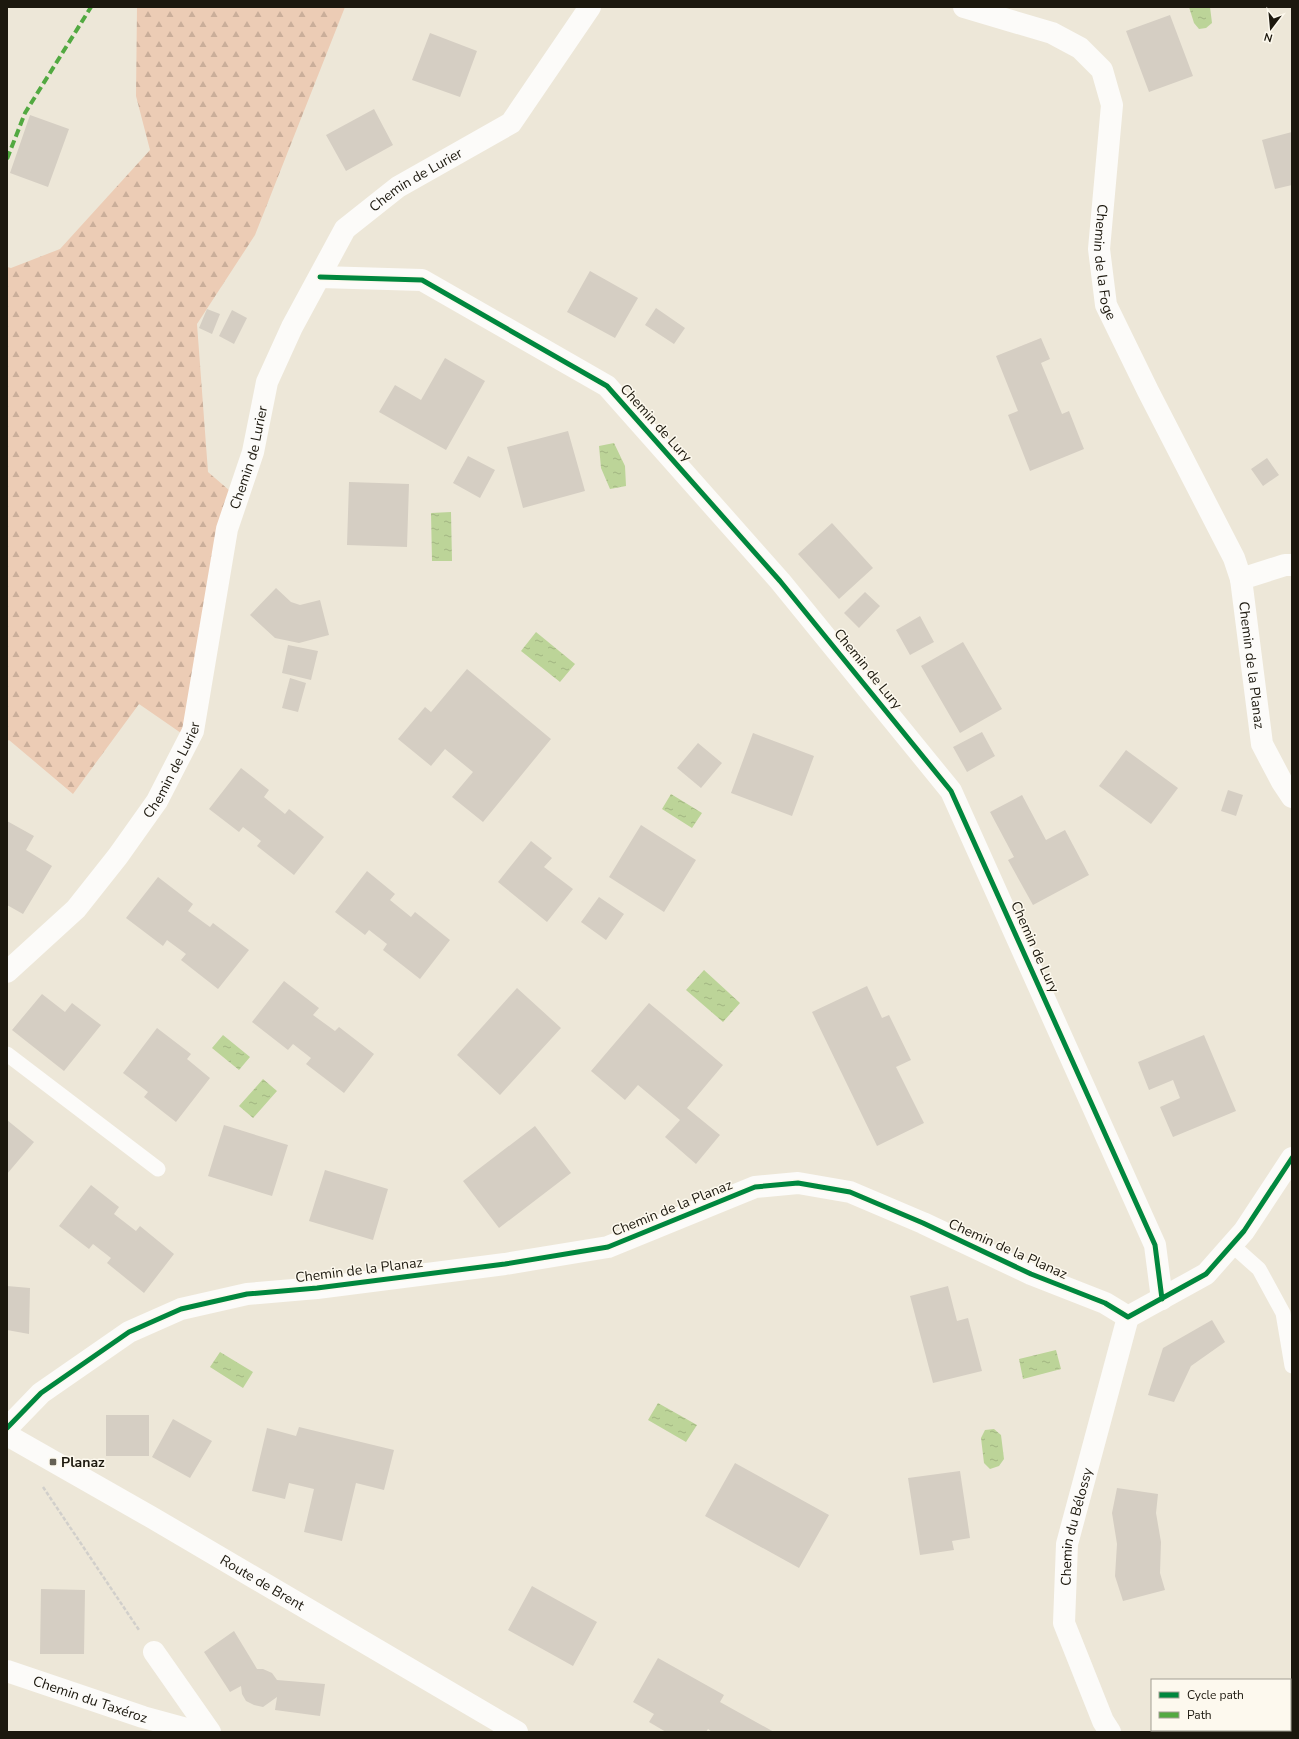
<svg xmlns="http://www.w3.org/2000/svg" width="1299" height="1739" viewBox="0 0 1299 1739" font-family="'Nunito Sans',sans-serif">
<defs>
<pattern id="forest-firs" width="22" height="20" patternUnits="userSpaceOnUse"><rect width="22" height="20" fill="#ecccb5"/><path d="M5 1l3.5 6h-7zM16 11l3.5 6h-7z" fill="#caae9a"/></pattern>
<pattern id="water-ripples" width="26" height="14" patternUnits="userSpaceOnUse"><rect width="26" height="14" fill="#bcd498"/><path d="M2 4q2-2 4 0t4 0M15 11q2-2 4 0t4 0" fill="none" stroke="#a1b582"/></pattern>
</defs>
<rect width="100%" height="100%" fill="#ede7d8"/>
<!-- forest -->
<path fill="url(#forest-firs)" d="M 137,7 L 345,7 L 255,235 L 197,324 L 208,472 L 237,497 L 209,633 L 181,733 L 139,704 L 73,794 L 9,740 L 7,741 L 7,267 L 11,268 L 60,249 L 150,150 L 136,96 Z"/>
<!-- water -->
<path fill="url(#water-ripples)" d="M 1189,7 L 1210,7 L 1212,23 L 1206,28 L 1199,29 L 1194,23 Z
M 614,443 L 625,466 L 626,486 L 610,489 L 601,468 L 599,446 Z
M 451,512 L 452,561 L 432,561 L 431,513 Z
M 536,632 L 575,664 L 560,682 L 521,651 Z
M 671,794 L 702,813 L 692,828 L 662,809 Z
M 704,970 L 740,1003 L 723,1022 L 686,990 Z
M 223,1035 L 250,1057 L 239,1070 L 212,1048 Z
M 263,1079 L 277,1091 L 253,1118 L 239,1106 Z
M 1056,1350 L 1061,1369 L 1023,1379 L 1019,1359 Z
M 220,1352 L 253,1372 L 243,1388 L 210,1367 Z
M 658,1403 L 697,1425 L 686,1442 L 648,1420 Z
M 994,1429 L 1001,1435 L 1004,1459 L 999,1466 L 990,1469 L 984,1463 L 981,1438 L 985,1430 Z"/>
<!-- building -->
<path fill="#d5cec3" d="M 1170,15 L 1193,76 L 1149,92 L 1126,31 Z
M 430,33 L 477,51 L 460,97 L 412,80 Z
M 374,109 L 393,145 L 346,171 L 326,135 Z
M 30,115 L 69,129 L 48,187 L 10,173 Z
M 1292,132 L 1292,185 L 1275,189 L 1262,140 Z
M 590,271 L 638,298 L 615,338 L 567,312 Z
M 656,308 L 685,328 L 674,344 L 645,325 Z
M 207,309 L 220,314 L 212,334 L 199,328 Z
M 232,310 L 247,318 L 234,344 L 219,336 Z
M 1041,338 L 1050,359 L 1041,363 L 1062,414 L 1069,411 L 1084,449 L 1030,471 L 1008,415 L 1018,411 L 996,356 Z
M 445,358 L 485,381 L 446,450 L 379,412 L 395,385 L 421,400 Z
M 568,431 L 585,491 L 523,508 L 507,447 Z
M 468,456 L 495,470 L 480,498 L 453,483 Z
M 1267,458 L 1279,475 L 1263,486 L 1251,469 Z
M 349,482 L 409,484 L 407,547 L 347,545 Z
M 832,523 L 873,568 L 839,599 L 798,554 Z
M 276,588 L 291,602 L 300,605 L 320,600 L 329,635 L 299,643 L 275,638 L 250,615 Z
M 865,592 L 880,606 L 859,628 L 844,613 Z
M 920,616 L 934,642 L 910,655 L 896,630 Z
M 963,642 L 1002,709 L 960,733 L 921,666 Z
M 288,645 L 318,651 L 311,680 L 282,673 Z
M 467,669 L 551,739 L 483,822 L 452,797 L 473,772 L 445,749 L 431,766 L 398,739 L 425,707 L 431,712 Z
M 290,678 L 306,683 L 298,712 L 282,708 Z
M 982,732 L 995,756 L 967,772 L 953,747 Z
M 753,733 L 814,756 L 792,816 L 731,793 Z
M 698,743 L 722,763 L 701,788 L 677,768 Z
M 1126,750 L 1178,788 L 1151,824 L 1099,786 Z
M 241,768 L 269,790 L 264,797 L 285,814 L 289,809 L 324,837 L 294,875 L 257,846 L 261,841 L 243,827 L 239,832 L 209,809 Z
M 1228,790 L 1243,795 L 1236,816 L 1221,811 Z
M 1022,795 L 1046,840 L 1065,830 L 1089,875 L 1033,905 L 1008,860 L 1014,857 L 990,812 Z
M 7,821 L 34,836 L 26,850 L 52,866 L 23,914 L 7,905 Z
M 641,825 L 696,860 L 664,912 L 609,877 Z
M 531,841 L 552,858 L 544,867 L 573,889 L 547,922 L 498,882 Z
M 367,871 L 395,894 L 390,900 L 411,917 L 415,912 L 450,940 L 420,979 L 383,950 L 387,944 L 369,930 L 365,935 L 335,912 Z
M 158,877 L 193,904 L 188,911 L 210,927 L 213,923 L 249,950 L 218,989 L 181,960 L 186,954 L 167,940 L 163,946 L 126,918 Z
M 599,897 L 624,914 L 606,940 L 581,922 Z
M 284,981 L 319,1008 L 313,1015 L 335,1031 L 339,1027 L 374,1054 L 344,1093 L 306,1064 L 311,1058 L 293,1044 L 288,1050 L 252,1022 Z
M 867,986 L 882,1018 L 889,1015 L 911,1060 L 896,1067 L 924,1123 L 877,1146 L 812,1012 Z
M 517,988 L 561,1028 L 500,1095 L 457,1055 Z
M 42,994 L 65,1012 L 72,1003 L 101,1025 L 64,1071 L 12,1030 Z
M 649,1003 L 723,1065 L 687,1108 L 720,1135 L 696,1164 L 665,1137 L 680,1120 L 638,1085 L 625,1100 L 591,1071 Z
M 157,1028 L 191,1054 L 187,1059 L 210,1078 L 176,1122 L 144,1097 L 148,1092 L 123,1073 Z
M 1204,1035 L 1236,1111 L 1173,1137 L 1160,1107 L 1180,1098 L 1173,1080 L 1149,1090 L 1138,1062 Z
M 7,1120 L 34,1142 L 7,1174 Z
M 224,1125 L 288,1145 L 272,1196 L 208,1176 Z
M 535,1126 L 571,1173 L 499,1228 L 463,1181 Z
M 325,1170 L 388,1189 L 373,1240 L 309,1221 Z
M 91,1185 L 119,1207 L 114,1214 L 136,1231 L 140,1226 L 174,1254 L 144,1293 L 107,1263 L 111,1258 L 93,1244 L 89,1249 L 59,1226 Z
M 7,1286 L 30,1288 L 29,1334 L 7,1330 Z
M 948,1286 L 957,1321 L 968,1318 L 982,1371 L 933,1383 L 910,1296 Z
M 1212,1320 L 1225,1342 L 1191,1366 L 1174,1402 L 1148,1395 L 1163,1348 Z
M 106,1415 L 149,1415 L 149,1456 L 106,1456 Z
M 173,1419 L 212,1441 L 190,1478 L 152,1457 Z
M 299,1427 L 394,1450 L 384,1490 L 356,1483 L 342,1541 L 304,1532 L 314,1489 L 289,1483 L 285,1499 L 252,1491 L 267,1428 L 296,1436 Z
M 735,1463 L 829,1515 L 799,1568 L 705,1516 Z
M 960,1471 L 970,1538 L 952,1541 L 954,1550 L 920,1555 L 908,1478 Z
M 1117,1488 L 1158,1494 L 1156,1513 L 1161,1542 L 1160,1573 L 1165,1590 L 1123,1601 L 1115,1576 L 1117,1544 L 1112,1513 Z
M 532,1586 L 597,1622 L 573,1666 L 508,1630 Z
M 41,1589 L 85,1590 L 84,1654 L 40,1654 Z
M 234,1631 L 257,1669 L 263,1669 L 272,1673 L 277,1680 L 325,1684 L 320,1716 L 275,1710 L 277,1697 L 263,1707 L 254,1705 L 246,1701 L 242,1694 L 241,1686 L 230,1692 L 204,1652 Z
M 658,1658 L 724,1695 L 720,1702 L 774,1732 L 712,1732 L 708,1729 L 706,1732 L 666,1732 L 649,1722 L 654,1714 L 633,1702 Z"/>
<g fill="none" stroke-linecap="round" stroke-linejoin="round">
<!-- path -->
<path stroke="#d1cfcb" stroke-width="2.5" stroke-dasharray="4 2" stroke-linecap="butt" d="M 43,1487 L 139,1630"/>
<!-- lane -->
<path stroke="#fcfbf9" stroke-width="15" d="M 7,1054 L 158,1169
M 1232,1245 L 1259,1269 L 1283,1313 L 1292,1366"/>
<!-- street -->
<g stroke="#fcfbf9" stroke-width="22">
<path id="s1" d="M 964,7 L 1052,33 L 1080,48 L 1102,70 L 1112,105 L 1099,249 L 1106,305 L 1148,391 L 1234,558 L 1241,579"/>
<path d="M 320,277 L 422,280 L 607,386 L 780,581 L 951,791 L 1155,1245 L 1162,1299"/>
<path id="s2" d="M 1292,565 L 1285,565 L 1241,579 L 1262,744 L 1282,782 L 1292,797"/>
<path id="s3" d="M 7,972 L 76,909 L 118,856 L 157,801 L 193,731 L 227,529 L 253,452 L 267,382 L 292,327 L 345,229 L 398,187 L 511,123 L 590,7"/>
<path d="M 7,1428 L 41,1393 L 129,1332 L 181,1309 L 247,1294 L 317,1288 L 505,1264 L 608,1247 L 755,1187 L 798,1183 L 850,1192 L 923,1223 L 1031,1274 L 1105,1303 L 1128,1317 L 1206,1274 L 1244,1231 L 1292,1158"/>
<path d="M 154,1652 L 210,1732"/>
<path id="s4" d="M 7,1671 L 143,1717 L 198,1732"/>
<path id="s5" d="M 1110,1732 L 1103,1721 L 1064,1623 L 1067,1544 L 1128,1317"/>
</g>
<!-- secondary -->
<path stroke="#fcfbf9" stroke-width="22" id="s6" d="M 7,1435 L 151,1517 L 517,1732"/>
<!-- quiet -->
<path stroke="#52a941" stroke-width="4" stroke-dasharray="8 4" stroke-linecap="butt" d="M 7,159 L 25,113 L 91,7"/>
<defs>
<path id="cycleway" d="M 320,277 L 422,280 L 607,386 L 780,581 L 951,791 L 1155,1245 L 1162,1299
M 7,1428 L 41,1393 L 129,1332 L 181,1309 L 247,1294 L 317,1288 L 505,1264 L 608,1247 L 755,1187 L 798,1183 L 850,1192 L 923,1223 L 1031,1274 L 1105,1303 L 1128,1317 L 1206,1274 L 1244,1231 L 1292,1158"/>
</defs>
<!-- cycleway casing -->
<use href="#cycleway" stroke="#fdf9ee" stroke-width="8"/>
<!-- cycleway -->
<use href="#cycleway" stroke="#00873e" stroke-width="5"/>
</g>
<!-- markers -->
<rect fill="#656055" stroke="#fdf9ee" stroke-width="1.5" x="49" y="1458" width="8" height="8" rx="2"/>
<g text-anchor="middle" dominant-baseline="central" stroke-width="3" stroke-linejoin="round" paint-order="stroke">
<!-- street labels -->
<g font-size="14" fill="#1c180e" stroke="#fdf9ee">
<text stroke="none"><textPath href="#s3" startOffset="923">Chemin de Lurier</textPath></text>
<text stroke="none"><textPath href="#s1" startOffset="349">Chemin de la Foge</textPath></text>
<text transform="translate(656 423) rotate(48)">Chemin de Lury</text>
<text stroke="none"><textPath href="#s3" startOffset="587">Chemin de Lurier</textPath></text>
<text stroke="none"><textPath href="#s2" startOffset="140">Chemin de la Planaz</textPath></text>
<text transform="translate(868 669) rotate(51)">Chemin de Lury</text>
<text stroke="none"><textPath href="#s3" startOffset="263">Chemin de Lurier</textPath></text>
<text transform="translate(1035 947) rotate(66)">Chemin de Lury</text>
<text transform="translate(672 1208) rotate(-22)">Chemin de la Planaz</text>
<text transform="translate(1008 1249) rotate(24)">Chemin de la Planaz</text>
<text transform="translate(359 1270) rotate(-7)">Chemin de la Planaz</text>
<text stroke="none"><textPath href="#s5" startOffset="216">Chemin du Bélossy</textPath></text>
<text stroke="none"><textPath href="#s6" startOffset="295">Route de Brent</textPath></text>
<text stroke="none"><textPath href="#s4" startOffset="88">Chemin du Taxéroz</textPath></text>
</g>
<!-- poi labels -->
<g font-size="14" font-weight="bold" fill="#1c180e" stroke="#fdf9ee" text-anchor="start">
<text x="61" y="1462">Planaz</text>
</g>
</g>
<!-- border -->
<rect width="1299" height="1739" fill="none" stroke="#1c180e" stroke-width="16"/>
<!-- legend -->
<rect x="1151" y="1679" width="140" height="52" fill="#fdf9ee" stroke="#a39f94"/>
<rect x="1159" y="1692" width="20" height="6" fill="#00873e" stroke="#a39f94"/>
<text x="1187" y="1699" font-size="12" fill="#1c180e">Cycle path</text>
<rect x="1159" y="1712" width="20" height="6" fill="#52a941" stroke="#a39f94"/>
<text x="1187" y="1719" font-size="12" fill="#1c180e">Path</text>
<!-- north arrow -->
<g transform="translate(1271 28) rotate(196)" stroke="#fdf9ee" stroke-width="3" paint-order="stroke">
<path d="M0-3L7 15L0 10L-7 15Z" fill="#1c180e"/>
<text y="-6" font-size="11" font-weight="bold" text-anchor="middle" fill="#1c180e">N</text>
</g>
</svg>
